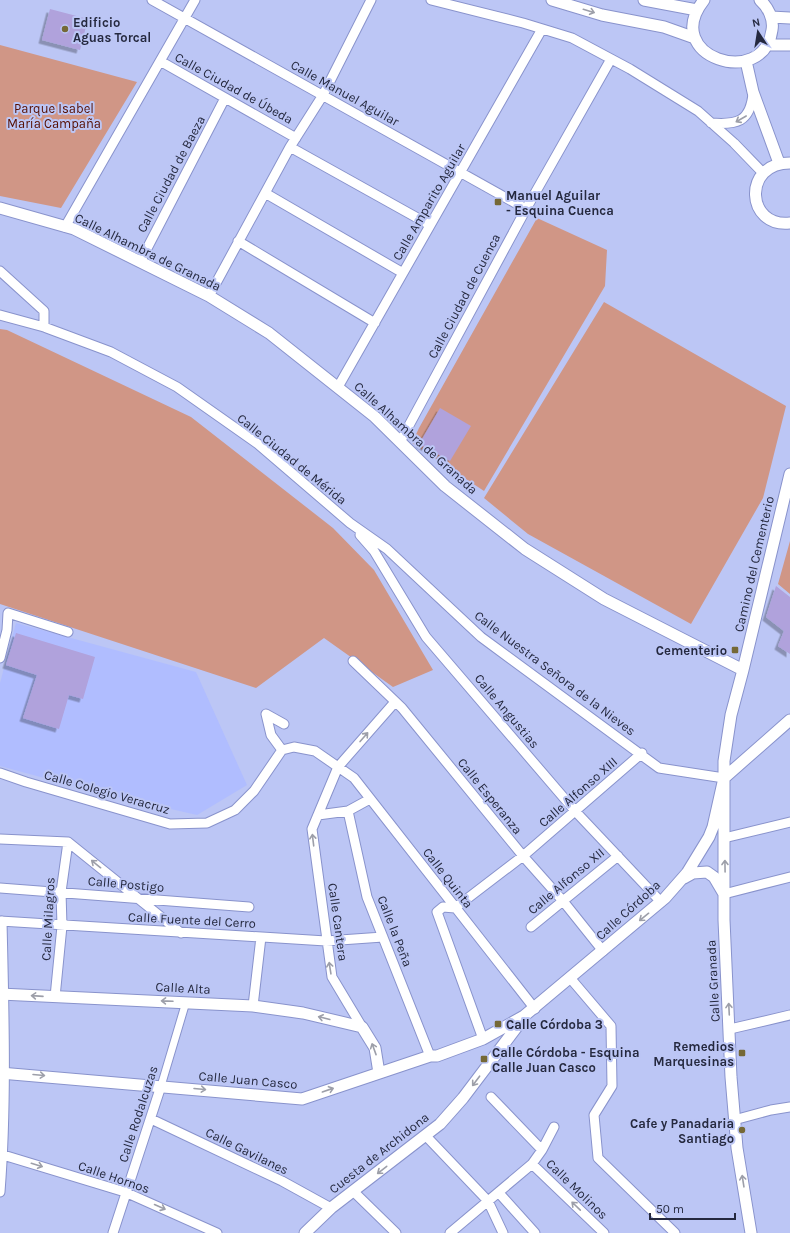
<svg xmlns="http://www.w3.org/2000/svg" width="790" height="1233" viewBox="0 0 790 1233" font-family="Karla,sans-serif">
<defs>
<filter id="shadow"><feDropShadow dx="-3.5" dy="3.5" stdDeviation="0" flood-color="#0004"/></filter>
</defs>
<rect width="100%" height="100%" fill="#bcc6f5"/>
<!-- built -->
<path fill="#b0bdff" d="M 16,623 L 196,672 L 247,785 L 197,815 L 92,791 L 0,766 L 0,683 Z"/>
<!-- green -->
<path fill="#d09686" d="M 0,45 L 137,82 L 61,208 L 0,196 Z
M 537,218 L 607,250 L 605,286 L 484,491 L 412,443 L 419,428 Z
M 604,302 L 786,406 L 763,498 L 691,624 L 528,534 L 484,498 Z
M 0,329 L 7,330 L 191,417 L 333,528 L 374,570 L 433,670 L 393,687 L 324,638 L 256,688 L 0,604 Z
M 790,541 L 790,594 L 778,584 Z"/>
<!-- building -->
<path fill="#b0a2dc" filter="url(#shadow)" d="M 50,9 L 88,19 L 80,50 L 42,40 Z
M 440,408 L 471,426 L 450,461 L 419,444 Z
M 776,586 L 790,597 L 790,654 L 778,646 L 784,631 L 766,617 Z
M 16,633 L 95,657 L 83,699 L 69,695 L 59,729 L 23,718 L 37,675 L 6,665 Z"/>
<g fill="none" stroke-linecap="round" stroke-linejoin="round">
<defs>
<path id="pedestrian" d="M 161,1086 L 186,1002"/>
<path id="minor" d="M 152,0 L 526,209
M 431,0 L 523,23 L 572,38 L 630,69 L 698,111 L 734,143 L 763,173
M 160,61 L 296,138
M 711,123 C 737,125 750,122 753,94
M 290,147 L 430,225
M 265,193 L 403,273
M 65,227 L 195,0
M 238,241 L 375,323
M 140,262 L 225,98
M 0,271 L 44,311 L 44,327
M 209,296 L 290,147 L 323,95 L 371,0
M 0,315 L 44,327 L 111,352 L 177,387 L 258,444 L 350,523 L 387,549 L 481,637 L 659,768 L 724,778
M 338,387 L 542,29
M 400,442 L 526,209 L 611,59
M 360,535 L 374,551 L 426,637 L 576,812 L 661,902
M 0,658 L 7,630 L 8,613 L 68,632
M 353,661 L 402,708 L 523,856 L 563,901 L 603,951
M 282,750 L 271,735 L 266,714 L 284,724
M 0,773 L 26,782 L 170,824 L 207,823 L 235,810 L 254,791 L 282,750 L 294,747 L 315,751 L 354,778 L 535,1009
M 348,811 L 367,897 L 430,1056
M 318,815 L 348,811 L 370,799
M 724,838 L 790,822
M 0,839 L 68,842 L 181,933
M 0,888 L 249,907
M 724,894 L 790,877
M 455,908 L 523,856 L 642,753
M 455,908 L 443,907 L 437,912 L 483,1039
M 0,921 L 326,941 L 383,937
M 531,927 L 618,856
M 571,979 L 611,1026 L 612,1086 L 594,1115 L 598,1158 L 675,1233
M 55,997 L 62,926 L 61,892 L 68,842
M 253,1006 L 261,937
M 362,1027 L 332,977 L 312,829 L 338,767 L 395,702
M 730,1029 L 790,1015
M 491,1097 L 542,1150
M 151,1119 L 282,1181 L 331,1208
M 734,1120 L 771,1110 L 790,1107
M 426,1136 L 488,1201 L 503,1233
M 0,1154 L 125,1192 L 217,1233
M 532,1164 L 604,1233
M 0,1192 C 7,1102 4,1011 2,921
M 354,1192 L 396,1233
M 499,1193 L 535,1233
M 113,1233 L 161,1086
M 450,1233 L 532,1164 L 542,1150 L 554,1127"/>
<path id="tertiary" d="M 552,0 L 602,15 L 664,27 L 695,38
M 644,0 L 697,10
M 704,0 C 659,57 764,90 772,30 C 774,19 768,7 760,0
M 771,17 L 790,18
M 767,45 L 790,45
M 746,61 L 753,92 L 779,163
M 790,163 C 742,163 746,228 790,223
M 0,208 L 74,229 L 209,296 L 269,333 L 375,417 L 445,486 L 525,549 L 604,599 L 743,670
M 724,778 L 790,720
M 684,878 L 693,873 L 707,872 L 714,877 L 724,894
M 0,994 L 253,1006 L 303,1013 L 362,1027 L 375,1048 L 379,1073
M 0,1073 L 302,1099 L 430,1056 L 437,1056 L 483,1039 L 524,1016 L 665,898 L 687,873 L 709,837 L 713,827 L 724,778
M 305,1233 L 331,1208 L 440,1124 L 463,1098 L 522,1020
M 751,1233 L 737,1148 L 731,1077 L 724,920 L 724,761 L 731,715 L 743,670 L 790,474"/>
</defs>
<!-- pedestrian casing -->
<use href="#pedestrian" stroke="#8993cc" stroke-width="9"/>
<!-- minor casing -->
<use href="#minor" stroke="#8993cc" stroke-width="11"/>
<!-- tertiary casing -->
<use href="#tertiary" stroke="#8993cc" stroke-width="13"/>
<!-- pedestrian -->
<use href="#pedestrian" stroke="#fff" stroke-width="7"/>
<!-- minor -->
<use href="#minor" stroke="#fff" stroke-width="9"/>
<!-- tertiary -->
<use href="#tertiary" stroke="#fff" stroke-width="11"/>
</g>
<!-- one-way arrows -->
<defs><path id="oneway-shaft" d="M-6 0H5M1.5-3L5.5 0L1.5 3" fill="none" stroke-width="1.6" stroke-linecap="round" stroke-linejoin="round"/></defs>
<g stroke="#9d9fa9">
<use href="#oneway-shaft" transform="translate(589 11) rotate(17)"/>
<use href="#oneway-shaft" transform="translate(741 119) rotate(150)"/>
<use href="#oneway-shaft" transform="translate(364 737) rotate(-49)"/>
<use href="#oneway-shaft" transform="translate(313 840) rotate(-97)"/>
<use href="#oneway-shaft" transform="translate(96 864) rotate(-141)"/>
<use href="#oneway-shaft" transform="translate(725 866) rotate(-91)"/>
<use href="#oneway-shaft" transform="translate(644 917) rotate(141)"/>
<use href="#oneway-shaft" transform="translate(330 968) rotate(-99)"/>
<use href="#oneway-shaft" transform="translate(37 996) rotate(-176)"/>
<use href="#oneway-shaft" transform="translate(167 1001) rotate(-178)"/>
<use href="#oneway-shaft" transform="translate(729 1009) rotate(-93)"/>
<use href="#oneway-shaft" transform="translate(324 1018) rotate(-166)"/>
<use href="#oneway-shaft" transform="translate(374 1049) rotate(-110)"/>
<use href="#oneway-shaft" transform="translate(39 1075) rotate(5)"/>
<use href="#oneway-shaft" transform="translate(476 1081) rotate(127)"/>
<use href="#oneway-shaft" transform="translate(200 1089) rotate(5)"/>
<use href="#oneway-shaft" transform="translate(328 1090) rotate(-19)"/>
<use href="#oneway-shaft" transform="translate(37 1165) rotate(17)"/>
<use href="#oneway-shaft" transform="translate(382 1170) rotate(142)"/>
<use href="#oneway-shaft" transform="translate(743 1181) rotate(-99)"/>
<use href="#oneway-shaft" transform="translate(576 1206) rotate(-136)"/>
<use href="#oneway-shaft" transform="translate(160 1207) rotate(24)"/>
</g>
<!-- markers -->
<g fill="#756836" stroke="#bcc6f5" stroke-width="1.5">
<circle cx="65" cy="29" r="4"/>
<rect x="494" y="198" width="8" height="8" rx="2"/>
<rect x="731" y="646" width="8" height="8" rx="2"/>
<rect x="494" y="1020" width="8" height="8" rx="2"/>
<rect x="738" y="1049" width="8" height="8" rx="2"/>
<rect x="480" y="1055" width="8" height="8" rx="2"/>
<circle cx="742" cy="1130" r="4"/>
</g>
<g text-anchor="middle" dominant-baseline="central" stroke-width="4" stroke-linejoin="round" paint-order="stroke">
<!-- poi labels -->
<g font-size="13" font-weight="bold" fill="#25293f" stroke="#bcc6f5" text-anchor="start">
<text x="73" y="22">Edificio<tspan x="73" dy="15">Aguas Torcal</tspan></text>
<text x="506" y="195">Manuel Aguilar<tspan x="506" dy="15">- Esquina Cuenca</tspan></text>
<text x="727" y="650" text-anchor="end">Cementerio</text>
<text x="506" y="1024">Calle Córdoba 3</text>
<text x="734" y="1046" text-anchor="end">Remedios<tspan x="734" dy="15">Marquesinas</tspan></text>
<text x="492" y="1052">Calle Córdoba - Esquina<tspan x="492" dy="15">Calle Juan Casco</tspan></text>
<text x="734" y="1123" text-anchor="end">Cafe y Panadaria<tspan x="734" dy="15">Santiago</tspan></text>
</g>
<!-- street labels -->
<g font-size="13" fill="#25293f" stroke="#bcc6f5">
<text transform="translate(234 88) rotate(29)">Calle Ciudad de Úbeda</text>
<text transform="translate(345 93) rotate(29)">Calle Manuel Aguilar</text>
<text transform="translate(171 174) rotate(-62)">Calle Ciudad de Baeza</text>
<text transform="translate(429 202) rotate(-60)">Calle Amparito Aguilar</text>
<text transform="translate(148 252) rotate(26)">Calle Alhambra de Granada</text>
<text transform="translate(464 296) rotate(-62)">Calle Ciudad de Cuenca</text>
<text transform="translate(416 438) rotate(42)">Calle Alhambra de Granada</text>
<text transform="translate(292 459) rotate(39)">Calle Ciudad de Mérida</text>
<text transform="translate(754 564) rotate(-77)">Camino del Cementerio</text>
<text transform="translate(555 673) rotate(37)">Calle Nuestra Señora de la Nieves</text>
<text transform="translate(507 711) rotate(50)">Calle Angustias</text>
<text transform="translate(107 792) rotate(16)">Calle Colegio Veracruz</text>
<text transform="translate(578 792) rotate(-41)">Calle Alfonso XIII</text>
<text transform="translate(490 796) rotate(51)">Calle Esperanza</text>
<text transform="translate(448 878) rotate(52)">Calle Quinta</text>
<text transform="translate(566 881) rotate(-40)">Calle Alfonso XII</text>
<text transform="translate(126 884) rotate(5)">Calle Postigo</text>
<text transform="translate(628 910) rotate(-42)">Calle Córdoba</text>
<text transform="translate(48 919) rotate(-87)">Calle Milagros</text>
<text transform="translate(192 920) rotate(3)">Calle Fuente del Cerro</text>
<text transform="translate(338 922) rotate(82)">Calle Cantera</text>
<text transform="translate(395 931) rotate(69)">Calle la Peña</text>
<text transform="translate(713 981) rotate(-93)">Calle Granada</text>
<text transform="translate(183 988) rotate(3)">Calle Alta</text>
<text transform="translate(248 1080) rotate(5)">Calle Juan Casco</text>
<text transform="translate(138 1114) rotate(-72)">Calle Rodalcuzas</text>
<text transform="translate(247 1151) rotate(26)">Calle Gavilanes</text>
<text transform="translate(379 1153) rotate(-38)">Cuesta de Archidona</text>
<text transform="translate(114 1177) rotate(19)">Calle Hornos</text>
<text transform="translate(577 1189) rotate(44)">Calle Molinos</text>
</g>
<!-- park labels -->
<g font-size="13" fill="#550e00" stroke="#bcc6f5">
<text x="54" y="108">Parque Isabel<tspan x="54" dy="15">María Campaña</tspan></text>
</g>
</g>
<!-- north arrow -->
<g transform="translate(758 32) rotate(348)" stroke="#bcc6f5" stroke-width="3" paint-order="stroke">
<path d="M0-3L7 15L0 10L-7 15Z" fill="#25293f"/>
<text y="-6" font-size="11" font-weight="bold" text-anchor="middle" fill="#25293f">N</text>
</g>
<!-- scale -->
<path d="M650 1213v6h85v-6" fill="none" stroke="#25293f" stroke-width="2"/>
<text x="656" y="1213" font-size="12" fill="#25293f" stroke="#bcc6f5" stroke-width="3" paint-order="stroke">50 m</text>
</svg>
